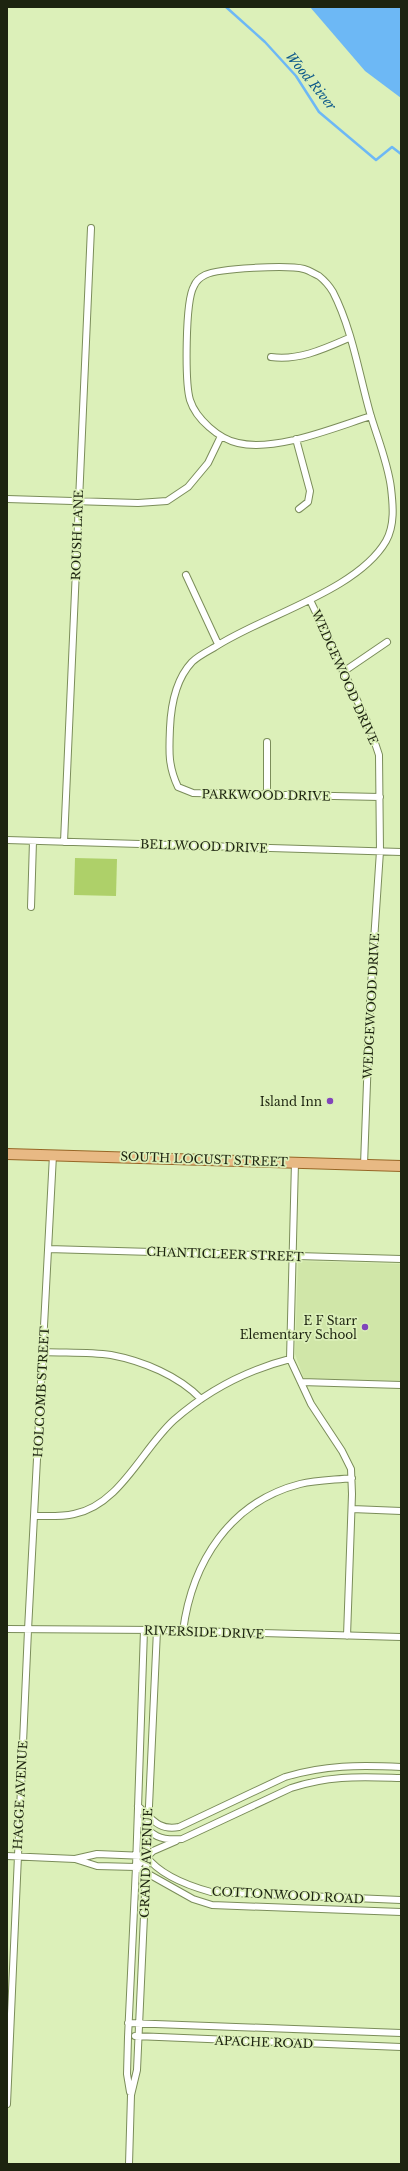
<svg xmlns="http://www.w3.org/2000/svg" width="408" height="2171" viewBox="0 0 408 2171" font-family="'Libre Baskerville',serif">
<rect width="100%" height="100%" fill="#dcf0b9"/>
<!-- built -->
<path fill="#d0e6a8" d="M 298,1261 L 401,1264 L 401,1381 L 304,1379 L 295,1354 Z"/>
<!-- green -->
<path fill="#aed069" d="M 75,858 L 117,859 L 116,896 L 74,895 Z"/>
<!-- water -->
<path fill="#6db8f5" d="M 310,7 L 401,7 L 401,98 L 365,71 Z"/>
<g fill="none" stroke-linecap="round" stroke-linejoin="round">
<!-- stream -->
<path stroke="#6db8f5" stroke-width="2.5" d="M 226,7 L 265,42 L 296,76 L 319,112 L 376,160 L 392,147 L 401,154"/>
<defs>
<path id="street" d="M 271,357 C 298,361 324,349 349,338
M 371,416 C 333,428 276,452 238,443 C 219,439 196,419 190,400 C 185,383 185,301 194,286 C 196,281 201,277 205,275 C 219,268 288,265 304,269 C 308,270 315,274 319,276 C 324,280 330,287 333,292 C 352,329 359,374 370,413 C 377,437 388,463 391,488 C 393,505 395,525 386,541 C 357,591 264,615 215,647 C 208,651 198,656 192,662 C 176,679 171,705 170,728 C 169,751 168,766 178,787 L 193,793 L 380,797
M 296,439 L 310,491 L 308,502 L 299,509
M 7,499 L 138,503 L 167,501 L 188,487 L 208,463 L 221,436
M 186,575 L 218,644
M 310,600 L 370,728 L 379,755 L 380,851 L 370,1001 L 364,1165
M 343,672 L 387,642
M 267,742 L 267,796
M 7,840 L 401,852
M 64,842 L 91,228
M 31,907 L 33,841
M 295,1162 L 290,1359 L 311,1404 L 342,1451 L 351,1469 L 352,1494 L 347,1636
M 48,1249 L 401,1259
M 44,1352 C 66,1353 89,1352 111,1355 C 143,1361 179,1376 201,1399
M 301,1382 L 401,1385
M 352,1509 L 401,1511
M 34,1516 C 47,1516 61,1517 74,1514 C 120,1505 142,1449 174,1420 C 208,1390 247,1370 290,1359
M 7,1629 L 157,1630 L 401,1637
M 183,1631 C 192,1562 230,1502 300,1484 C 317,1480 335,1480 352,1478
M 138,1806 C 152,1819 159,1831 179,1827 L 285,1777 C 325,1765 359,1765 401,1767
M 138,1819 C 152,1836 160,1841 182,1839 L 291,1788 C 331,1775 360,1777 401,1778
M 7,1856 L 75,1859
M 136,1867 L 153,1851 L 176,1841
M 401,1900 L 211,1892 C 189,1886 160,1875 146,1856 L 97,1854 L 75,1859 L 97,1866 L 136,1867 L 193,1899 L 212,1905 L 401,1912
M 128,2023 L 401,2033
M 135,2036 L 401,2047
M 130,2092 L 127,2074 L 128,2037 L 136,1867 L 144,1630
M 7,2104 L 28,1630 L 53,1155
M 129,2164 L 131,2095 L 137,2070 L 157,1630"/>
<path id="primary" d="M 7,1154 L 401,1166"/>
</defs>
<!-- street casing -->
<use href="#street" stroke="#7b8d5a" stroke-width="8"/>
<!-- primary casing -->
<use href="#primary" stroke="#976626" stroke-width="12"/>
<!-- street -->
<use href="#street" stroke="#fff" stroke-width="6"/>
<!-- primary -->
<use href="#primary" stroke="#e8b984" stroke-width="10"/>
</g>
<!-- markers -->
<g fill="#8145ba" stroke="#dcf0b9" stroke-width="1.5">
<circle cx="330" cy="1101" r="4"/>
<circle cx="365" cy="1327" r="4"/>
</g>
<g text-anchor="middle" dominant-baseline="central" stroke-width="3.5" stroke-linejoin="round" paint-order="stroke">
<!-- street labels -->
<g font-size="12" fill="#1d2410" stroke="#dcf0b9">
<text transform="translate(77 535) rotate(-88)">ROUSH LANE</text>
<text transform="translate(345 677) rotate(66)">WEDGEWOOD DRIVE</text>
<text transform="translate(266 795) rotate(1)">PARKWOOD DRIVE</text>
<text transform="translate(204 846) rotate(2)">BELLWOOD DRIVE</text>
<text transform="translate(371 1006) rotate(-87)">WEDGEWOOD DRIVE</text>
<text transform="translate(204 1159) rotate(2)">SOUTH LOCUST STREET</text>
<text transform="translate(225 1254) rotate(2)">CHANTICLEER STREET</text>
<text transform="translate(41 1392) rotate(-87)">HOLCOMB STREET</text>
<text transform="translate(204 1632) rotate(2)">RIVERSIDE DRIVE</text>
<text transform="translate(20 1795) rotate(-87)">HAGGE AVENUE</text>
<text transform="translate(146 1863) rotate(-88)">GRAND AVENUE</text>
<text transform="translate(288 1895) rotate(3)">COTTONWOOD ROAD</text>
<text transform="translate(264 2042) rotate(2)">APACHE ROAD</text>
</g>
<!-- poi labels -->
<g font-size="12" fill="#1d2410" stroke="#dcf0b9" text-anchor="end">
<text x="322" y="1101">Island Inn</text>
<text x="357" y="1320">E F Starr<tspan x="357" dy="14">Elementary School</tspan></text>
</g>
<!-- water labels -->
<g font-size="13" font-style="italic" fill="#0d598a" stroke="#dcf0b9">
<text transform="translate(311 81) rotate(51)">Wood River</text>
</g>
</g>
<!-- border -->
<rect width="408" height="2171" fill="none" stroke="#1d2410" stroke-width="16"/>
</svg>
